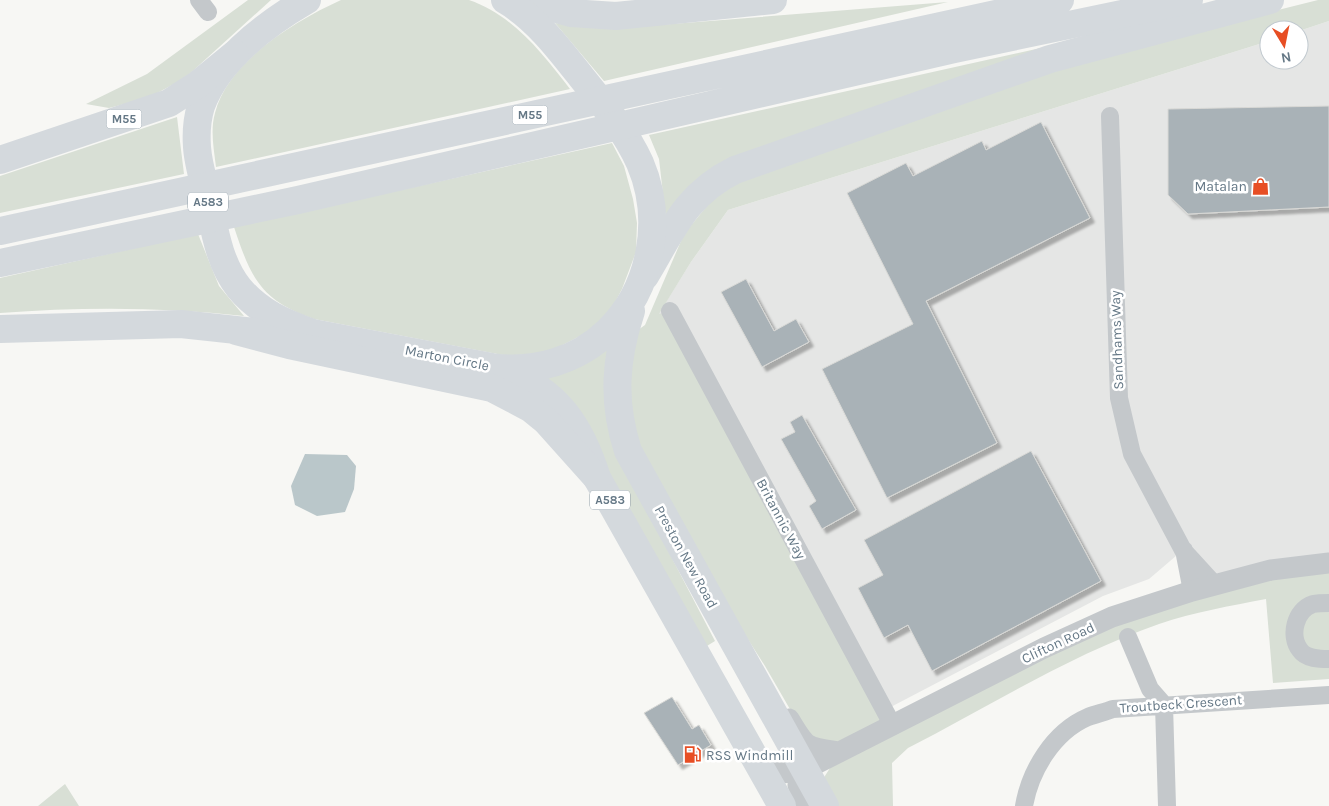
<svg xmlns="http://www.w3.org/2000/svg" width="1329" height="806" viewBox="0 0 1329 806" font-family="Karla,sans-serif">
<defs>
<filter id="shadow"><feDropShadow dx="4.5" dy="4.5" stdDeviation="1" flood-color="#0004"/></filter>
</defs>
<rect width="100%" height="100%" fill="#f7f7f4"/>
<!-- built -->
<path fill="#e5e6e5" d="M 1329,21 L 1329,563 L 1215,585 L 1183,550 L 1149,579 L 1103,596 L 885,710 L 669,311 L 658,315 L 691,262 L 728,210 L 1269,41 L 1269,60 L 1299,60 L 1299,31 Z"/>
<!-- green -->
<path fill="#d8dfd5" d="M 248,0 L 271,0 L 185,78 L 148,98 L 109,108 L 86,104 L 147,74 Z
M 341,0 L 469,0 C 513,15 542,53 570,89 L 216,167 C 214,149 210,131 215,113 C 228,61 295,21 341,0 Z
M 1318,0 L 1329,0 L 1329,21 L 1299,31 L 1269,30 L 1269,41 L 728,210 L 691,262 L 659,314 L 670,311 L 893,726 L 1112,617 L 1329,563 L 1329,679 L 1273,683 L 1266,599 C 1230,606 1194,612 1159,624 C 1072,654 990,706 908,748 L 892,763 L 893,806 L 825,806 L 823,779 L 830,768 L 813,749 L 765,666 L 628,451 L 631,335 L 645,325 L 684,234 L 725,184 L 982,95 L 1138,45 Z
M 948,2 L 604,81 L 555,23 L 579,27 L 659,25 Z
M 1063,43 L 875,111 L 666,220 L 659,159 L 649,135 Z
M 177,117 L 184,174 L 0,213 L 0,176 Z
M 612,143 L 624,166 L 633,199 L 637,223 L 636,252 L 622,289 L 610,312 L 588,332 L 549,352 L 508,356 L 314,319 C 260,300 251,278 234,227 Z
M 198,234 L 219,286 L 244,316 C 163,307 81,307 0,313 L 0,278 Z
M 609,345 L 662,539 L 715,641 L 702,649 L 539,378 Z
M 65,784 L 79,806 L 38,806 Z"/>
<!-- water -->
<path fill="#bac7ca" d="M 305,454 L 347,455 L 356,466 L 354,489 L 345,512 L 317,516 L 295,505 L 291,486 Z"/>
<!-- building -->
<path fill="#a9b2b7" stroke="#d9d9d6" filter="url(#shadow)" d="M 1329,106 L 1329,207 L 1188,214 L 1168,195 L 1168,109 Z
M 1041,122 L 1090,218 L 926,301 L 997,443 L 887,498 L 822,369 L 913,324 L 847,193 L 906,163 L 913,176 L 982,141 L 986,150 Z
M 746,279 L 774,331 L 796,319 L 809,342 L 762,367 L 721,292 Z
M 802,415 L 856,510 L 822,529 L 809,506 L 816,501 L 781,439 L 795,432 L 790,422 Z
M 1031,451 L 1101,581 L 932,671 L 908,625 L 884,638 L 858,588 L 883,575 L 864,540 Z
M 672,697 L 692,729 L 699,725 L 711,745 L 678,765 L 644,713 Z"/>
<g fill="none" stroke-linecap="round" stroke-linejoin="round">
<!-- minor -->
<path stroke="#c4c8cb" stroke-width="18" d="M 199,0 L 208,12
M 1110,116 L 1119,398 L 1132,454 L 1183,550 L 1215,585
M 670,311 L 893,726
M 1184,550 L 1192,591
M 1329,603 C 1324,603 1318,603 1313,604 C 1295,610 1289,636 1300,650 C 1306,659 1320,659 1329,659
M 1128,637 L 1150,689 L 1164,705 L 1167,806
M 1024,806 C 1030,771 1053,732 1088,717 C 1096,714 1105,712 1113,709 L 1329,695"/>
<!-- tertiary -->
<path stroke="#c4c8cb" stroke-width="21" d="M 789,719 C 807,749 805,747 839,752
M 758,763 L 782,773 L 804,770 L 1044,648 L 1112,617 L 1192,591 L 1271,570 L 1329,563
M 804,770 L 798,785 L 805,806"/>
<!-- primary -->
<path stroke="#d4d9dd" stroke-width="28" d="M 525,0 L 571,13 L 616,16 L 773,0
M 645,276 C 672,231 686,194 735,170 L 1050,59 L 1270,0"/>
<!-- trunk -->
<path stroke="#d4d9dd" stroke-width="28" d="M 307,0 C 266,24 218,59 201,106 C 197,119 196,133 197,147 C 198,163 203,179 207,195 C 214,226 218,262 239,288 C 259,312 284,323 313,333 L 492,367 C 534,373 577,361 608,331 C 652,288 664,219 640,163 C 626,132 603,104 582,78 C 560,50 536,18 505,0
M 631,311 C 615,359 612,402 628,451 L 825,806
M 503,371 C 557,389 581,427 597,478 L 782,806"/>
<!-- motorway -->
<path stroke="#d4d9dd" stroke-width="28" d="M 0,160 L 169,103 L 197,85 L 235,54
M 0,231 L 1060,0
M 0,263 L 298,200 L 954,49 L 1189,0
M 0,329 L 181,324 L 255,332
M 236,331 L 289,345 L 492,388 L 530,408 L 546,421 L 597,478"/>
</g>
<!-- icons -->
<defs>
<symbol id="shop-bare" viewBox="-9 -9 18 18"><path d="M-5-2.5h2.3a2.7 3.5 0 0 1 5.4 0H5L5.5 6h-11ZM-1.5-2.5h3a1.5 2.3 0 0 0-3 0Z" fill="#e74e24" stroke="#fff" stroke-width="2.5" paint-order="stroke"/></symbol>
<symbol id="fuel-bare" viewBox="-9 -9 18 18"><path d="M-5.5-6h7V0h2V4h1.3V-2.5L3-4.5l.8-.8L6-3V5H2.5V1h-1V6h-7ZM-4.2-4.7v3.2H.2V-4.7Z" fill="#e74e24" stroke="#fff" stroke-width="2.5" paint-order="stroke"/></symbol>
</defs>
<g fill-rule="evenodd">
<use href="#shop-bare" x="1248" y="174" width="25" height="25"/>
<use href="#fuel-bare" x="680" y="742" width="25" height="25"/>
</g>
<g text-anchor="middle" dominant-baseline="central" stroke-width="5" stroke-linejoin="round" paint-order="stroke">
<!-- shield labels -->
<g fill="#fff" stroke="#93a0aa" stroke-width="1">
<rect x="512.5" y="105.5" width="35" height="19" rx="4"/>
<rect x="106.5" y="109.5" width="35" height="19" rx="4"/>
<rect x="188" y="192.5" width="40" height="19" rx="4"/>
<rect x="590" y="490.5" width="40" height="19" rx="4"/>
</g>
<g font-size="12" font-weight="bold" fill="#657886">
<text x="530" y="115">M55</text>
<text x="124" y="119">M55</text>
<text x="208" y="202">A583</text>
<text x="610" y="500">A583</text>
</g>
<!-- poi labels -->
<g font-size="14" fill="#657886" stroke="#fff" text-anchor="end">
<text x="1247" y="186">Matalan</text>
<text x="706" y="755" text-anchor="start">RSS Windmill</text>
</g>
<!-- street labels -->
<g font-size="14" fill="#657886" stroke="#fff">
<text transform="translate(1117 340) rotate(-92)">Sandhams Way</text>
<text transform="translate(447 358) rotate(11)">Marton Circle</text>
<text transform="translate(781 519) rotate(62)">Britannic Way</text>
<text transform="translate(686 557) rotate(61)">Preston New Road</text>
<text transform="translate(1058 643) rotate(-25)">Clifton Road</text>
<text transform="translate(1181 704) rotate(-4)">Troutbeck Crescent</text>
</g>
</g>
<!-- north arrow -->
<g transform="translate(1284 45) rotate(170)"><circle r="24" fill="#ffffff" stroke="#c1c9cf"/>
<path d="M0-4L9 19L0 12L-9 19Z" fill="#e74e24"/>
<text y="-8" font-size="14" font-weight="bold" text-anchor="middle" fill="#657886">N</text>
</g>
</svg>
